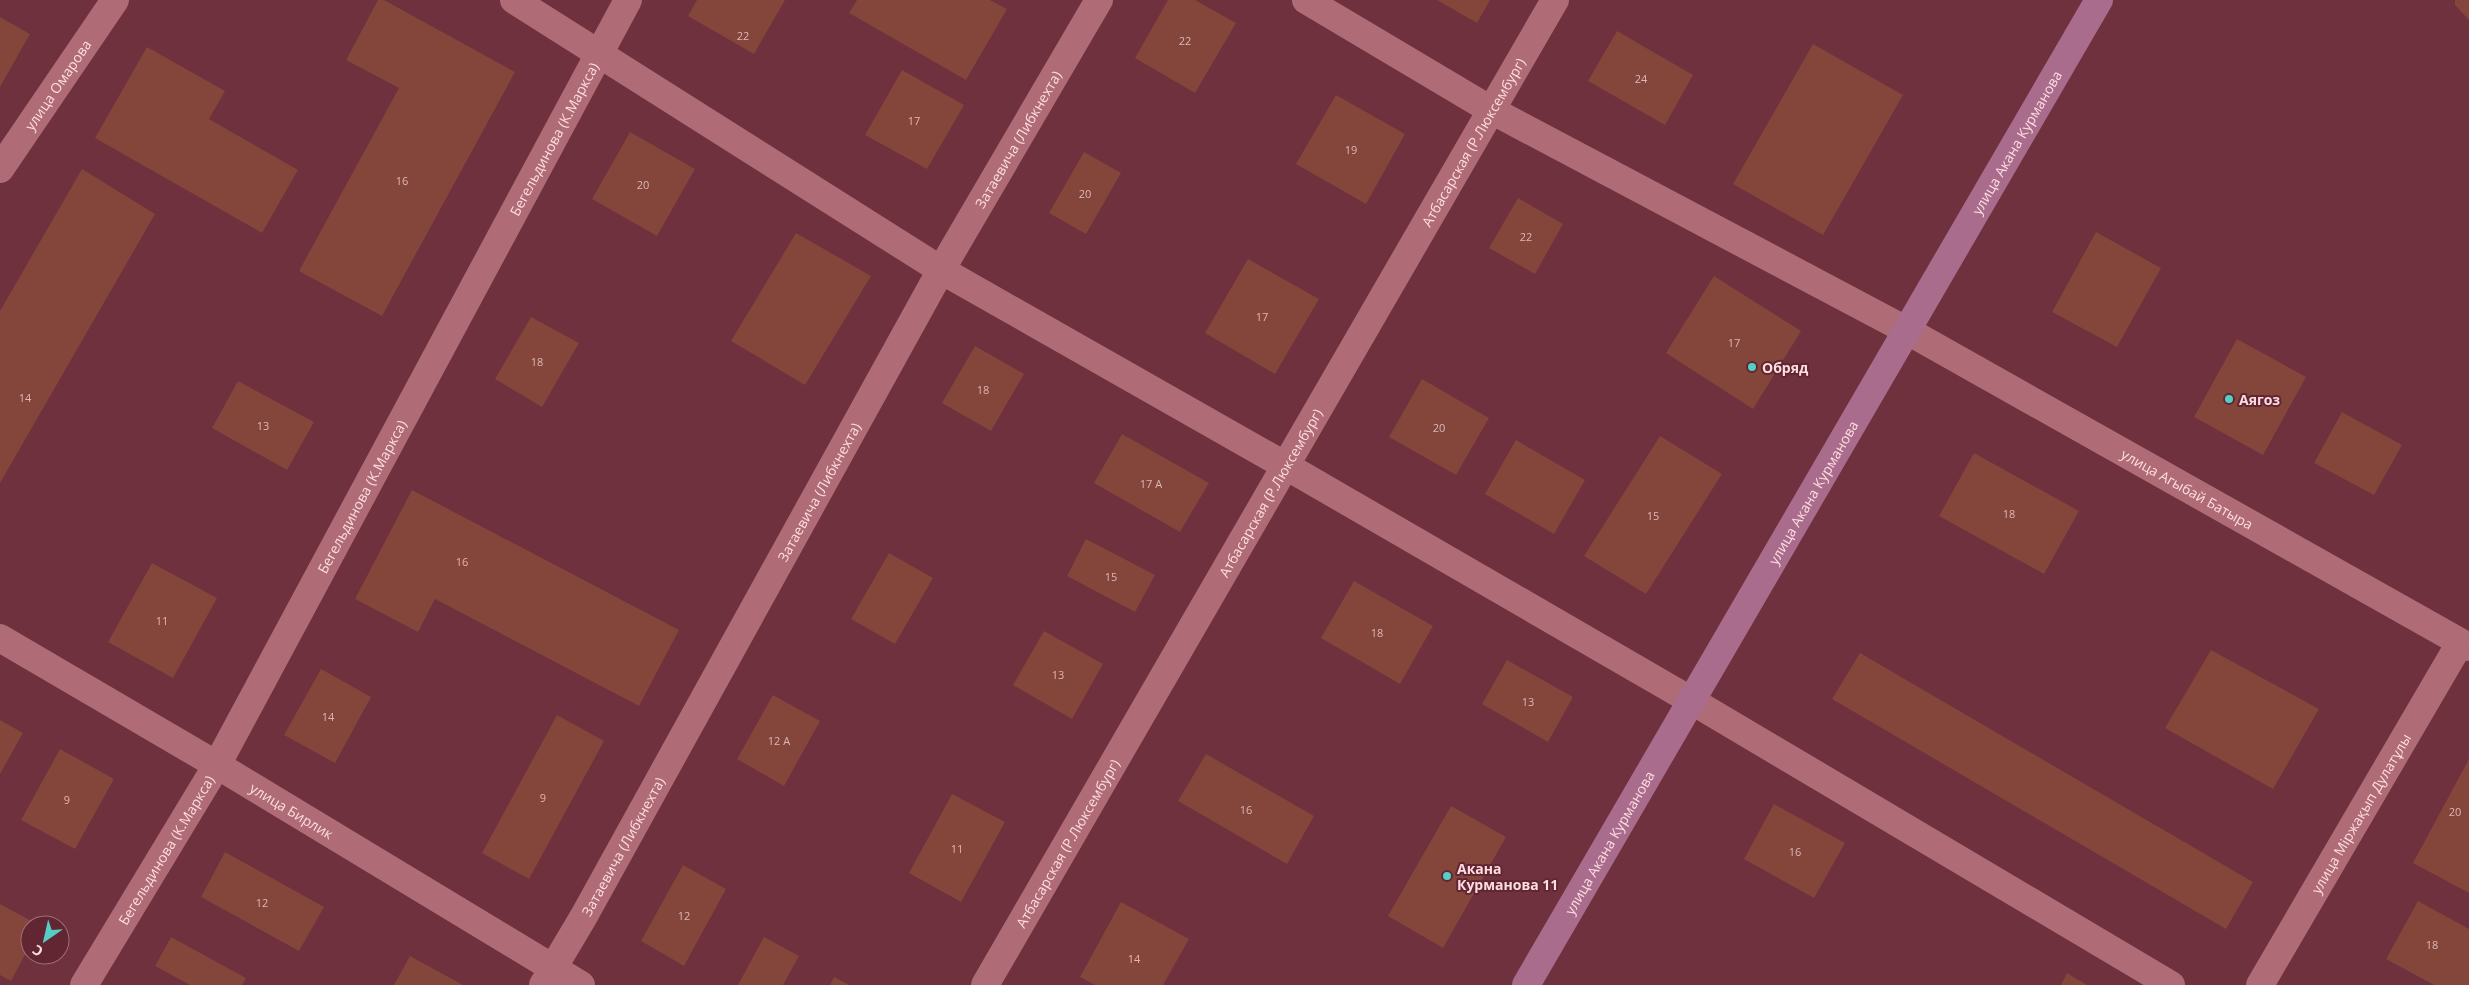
<svg xmlns="http://www.w3.org/2000/svg" width="2469" height="985" viewBox="0 0 2469 985" font-family="'Open Sans',sans-serif">
<rect width="100%" height="100%" fill="#6e313d"/>
<!-- building -->
<path fill="#84453b" d="M 378,0 L 384,0 L 515,72 L 382,316 L 299,271 L 399,88 L 346,60 Z
M 697,0 L 785,0 L 754,54 L 688,16 Z
M 857,0 L 990,0 L 1007,9 L 966,80 L 849,13 Z
M 1168,0 L 1195,0 L 1236,23 L 1195,93 L 1135,58 Z
M 1437,0 L 1490,0 L 1477,23 Z
M 2455,0 L 2469,0 L 2469,20 L 2455,5 Z
M 0,17 L 30,34 L 0,87 Z
M 1617,31 L 1693,75 L 1665,125 L 1588,81 Z
M 1813,44 L 1903,95 L 1823,235 L 1733,184 Z
M 147,47 L 225,91 L 209,119 L 298,170 L 262,233 L 95,138 Z
M 902,70 L 964,105 L 927,169 L 865,135 Z
M 1336,95 L 1405,134 L 1366,204 L 1296,164 Z
M 630,132 L 695,169 L 657,236 L 592,199 Z
M 1084,152 L 1121,173 L 1086,234 L 1049,213 Z
M 82,169 L 155,214 L 0,483 L 0,311 Z
M 1518,198 L 1563,224 L 1535,274 L 1489,248 Z
M 2096,232 L 2161,268 L 2117,347 L 2052,312 Z
M 796,233 L 871,276 L 805,385 L 731,341 Z
M 1248,259 L 1319,299 L 1275,374 L 1205,333 Z
M 1714,276 L 1801,331 L 1753,409 L 1666,353 Z
M 531,317 L 579,343 L 542,407 L 495,379 Z
M 2237,339 L 2306,377 L 2263,455 L 2194,417 Z
M 975,346 L 1024,374 L 991,431 L 942,403 Z
M 1422,379 L 1489,418 L 1456,475 L 1389,437 Z
M 238,381 L 314,422 L 287,470 L 212,428 Z
M 2342,412 L 2402,445 L 2374,495 L 2314,463 Z
M 1122,434 L 1209,483 L 1180,532 L 1094,483 Z
M 1660,436 L 1722,474 L 1646,594 L 1584,556 Z
M 1516,440 L 1585,480 L 1554,534 L 1485,494 Z
M 1974,453 L 2079,511 L 2044,574 L 1939,516 Z
M 412,490 L 679,630 L 639,706 L 435,599 L 418,632 L 355,599 Z
M 1086,539 L 1155,575 L 1135,612 L 1067,576 Z
M 889,553 L 933,578 L 895,644 L 851,619 Z
M 152,563 L 217,598 L 173,678 L 108,642 Z
M 1354,581 L 1433,626 L 1400,684 L 1321,638 Z
M 1044,631 L 1103,664 L 1072,719 L 1013,685 Z
M 2211,650 L 2319,709 L 2273,789 L 2165,728 Z
M 1860,653 L 2253,882 L 2226,929 L 1832,699 Z
M 1507,660 L 1573,697 L 1548,742 L 1482,704 Z
M 321,669 L 371,697 L 335,763 L 284,735 Z
M 773,695 L 820,721 L 784,786 L 737,759 Z
M 557,715 L 604,741 L 529,879 L 482,853 Z
M 0,720 L 23,733 L 0,774 Z
M 60,749 L 114,779 L 75,849 L 21,820 Z
M 1206,754 L 1314,816 L 1287,864 L 1178,801 Z
M 2469,759 L 2469,893 L 2413,863 Z
M 952,794 L 1005,822 L 961,902 L 909,873 Z
M 1774,804 L 1845,843 L 1814,898 L 1744,859 Z
M 1451,806 L 1506,837 L 1443,948 L 1388,916 Z
M 225,852 L 324,907 L 299,951 L 201,897 Z
M 683,865 L 726,889 L 684,966 L 641,941 Z
M 2418,901 L 2469,929 L 2469,985 L 2434,985 L 2386,959 Z
M 1121,902 L 1189,939 L 1163,985 L 1095,985 L 1080,977 Z
M 0,904 L 39,925 L 30,925 L 30,945 L 11,981 L 0,975 Z
M 171,937 L 246,978 L 242,985 L 190,985 L 155,966 Z
M 764,937 L 799,956 L 783,985 L 738,985 Z
M 410,956 L 463,985 L 394,985 Z
M 2067,973 L 2087,985 L 2061,985 Z
M 834,977 L 849,985 L 830,985 Z"/>
<g fill="none" stroke-linecap="round" stroke-linejoin="round">
<!-- street -->
<g stroke="#af6b76" stroke-width="28">
<path d="M 514,0 L 941,270 L 1286,466 L 1692,701 L 2171,985"/>
<path id="s1" d="M 1306,0 L 1491,110 L 1906,330 L 2469,647"/>
<path id="s2" d="M 0,169 L 115,0"/>
<path id="s3" d="M 0,638 L 217,765 L 581,985"/>
<path id="s4" d="M 84,985 L 217,765 L 628,0"/>
<path id="s5" d="M 543,985 L 584,916 L 941,270 L 1099,0"/>
<path id="s6" d="M 985,985 L 1555,0"/>
<path id="s7" d="M 2260,985 L 2460,643"/>
</g>
<!-- secondary -->
<path stroke="#aa6c8d" stroke-width="28" id="s8" d="M 1526,985 L 2099,0"/>
</g>
<!-- markers -->
<g fill="#55cec6" stroke="#622633" stroke-width="2">
<circle cx="1752" cy="367" r="5"/>
<circle cx="2229" cy="399" r="5"/>
<circle cx="1447" cy="876" r="5"/>
</g>
<g text-anchor="middle" dominant-baseline="central" stroke-width="4" stroke-linejoin="round" paint-order="stroke">
<!-- number labels -->
<g font-size="11" fill="#dfb7b8">
<text x="743" y="35">22</text>
<text x="1185" y="40">22</text>
<text x="1641" y="78">24</text>
<text x="914" y="120">17</text>
<text x="1351" y="149">19</text>
<text x="402" y="180">16</text>
<text x="643" y="184">20</text>
<text x="1085" y="193">20</text>
<text x="1526" y="236">22</text>
<text x="1262" y="316">17</text>
<text x="1734" y="342">17</text>
<text x="537" y="361">18</text>
<text x="983" y="389">18</text>
<text x="25" y="397">14</text>
<text x="263" y="425">13</text>
<text x="1439" y="427">20</text>
<text x="1151" y="483">17 А</text>
<text x="2009" y="513">18</text>
<text x="1653" y="515">15</text>
<text x="462" y="561">16</text>
<text x="1111" y="576">15</text>
<text x="162" y="620">11</text>
<text x="1377" y="632">18</text>
<text x="1058" y="674">13</text>
<text x="1528" y="701">13</text>
<text x="328" y="716">14</text>
<text x="779" y="740">12 А</text>
<text x="543" y="797">9</text>
<text x="67" y="799">9</text>
<text x="1246" y="809">16</text>
<text x="2455" y="811">20</text>
<text x="957" y="848">11</text>
<text x="1795" y="851">16</text>
<text x="262" y="902">12</text>
<text x="684" y="915">12</text>
<text x="2432" y="944">18</text>
<text x="1134" y="958">14</text>
</g>
<!-- street labels -->
<g font-size="14" fill="#fddde1" stroke="#622633">
<text stroke="none"><textPath href="#s2" startOffset="102">улица Омарова</textPath></text>
<text stroke="none"><textPath href="#s4" startOffset="968">Бегельдинова (К.Маркса)</textPath></text>
<text stroke="none"><textPath href="#s5" startOffset="970">Затаевича (Либкнехта)</textPath></text>
<text stroke="none"><textPath href="#s6" startOffset="974">Атбасарская (Р.Люксембург)</textPath></text>
<text stroke="none"><textPath href="#s8" startOffset="975">улица Акана Курманова</textPath></text>
<text stroke="none"><textPath href="#s1" startOffset="1008">улица Агыбай Батыра</textPath></text>
<text stroke="none"><textPath href="#s5" startOffset="565">Затаевича (Либкнехта)</textPath></text>
<text stroke="none"><textPath href="#s8" startOffset="570">улица Акана Курманова</textPath></text>
<text stroke="none"><textPath href="#s6" startOffset="569">Атбасарская (Р.Люксембург)</textPath></text>
<text stroke="none"><textPath href="#s4" startOffset="562">Бегельдинова (К.Маркса)</textPath></text>
<text stroke="none"><textPath href="#s3" startOffset="339">улица Бирлик</textPath></text>
<text stroke="none"><textPath href="#s7" startOffset="199">улица Міржақып Дулатұлы</textPath></text>
<text stroke="none"><textPath href="#s6" startOffset="164">Атбасарская (Р.Люксембург)</textPath></text>
<text stroke="none"><textPath href="#s8" startOffset="165">улица Акана Курманова</textPath></text>
<text stroke="none"><textPath href="#s5" startOffset="160">Затаевича (Либкнехта)</textPath></text>
<text stroke="none"><textPath href="#s4" startOffset="158">Бегельдинова (К.Маркса)</textPath></text>
</g>
<!-- poi labels -->
<g font-size="14" font-weight="bold" fill="#fddde1" stroke="#622633" text-anchor="start">
<text x="1762" y="367">Обряд</text>
<text x="2239" y="399">Аягоз</text>
<text x="1457" y="868">Акана<tspan x="1457" dy="16">Курманова 11</tspan></text>
</g>
</g>
<!-- north arrow -->
<g transform="translate(45 940) rotate(214)"><circle r="24" fill="#622633" stroke="#a06f79"/>
<path d="M0-4L9 19L0 12L-9 19Z" fill="#55cec6"/>
<text y="-8" font-size="14" font-weight="bold" text-anchor="middle" fill="#fddde1">С</text>
</g>
</svg>
